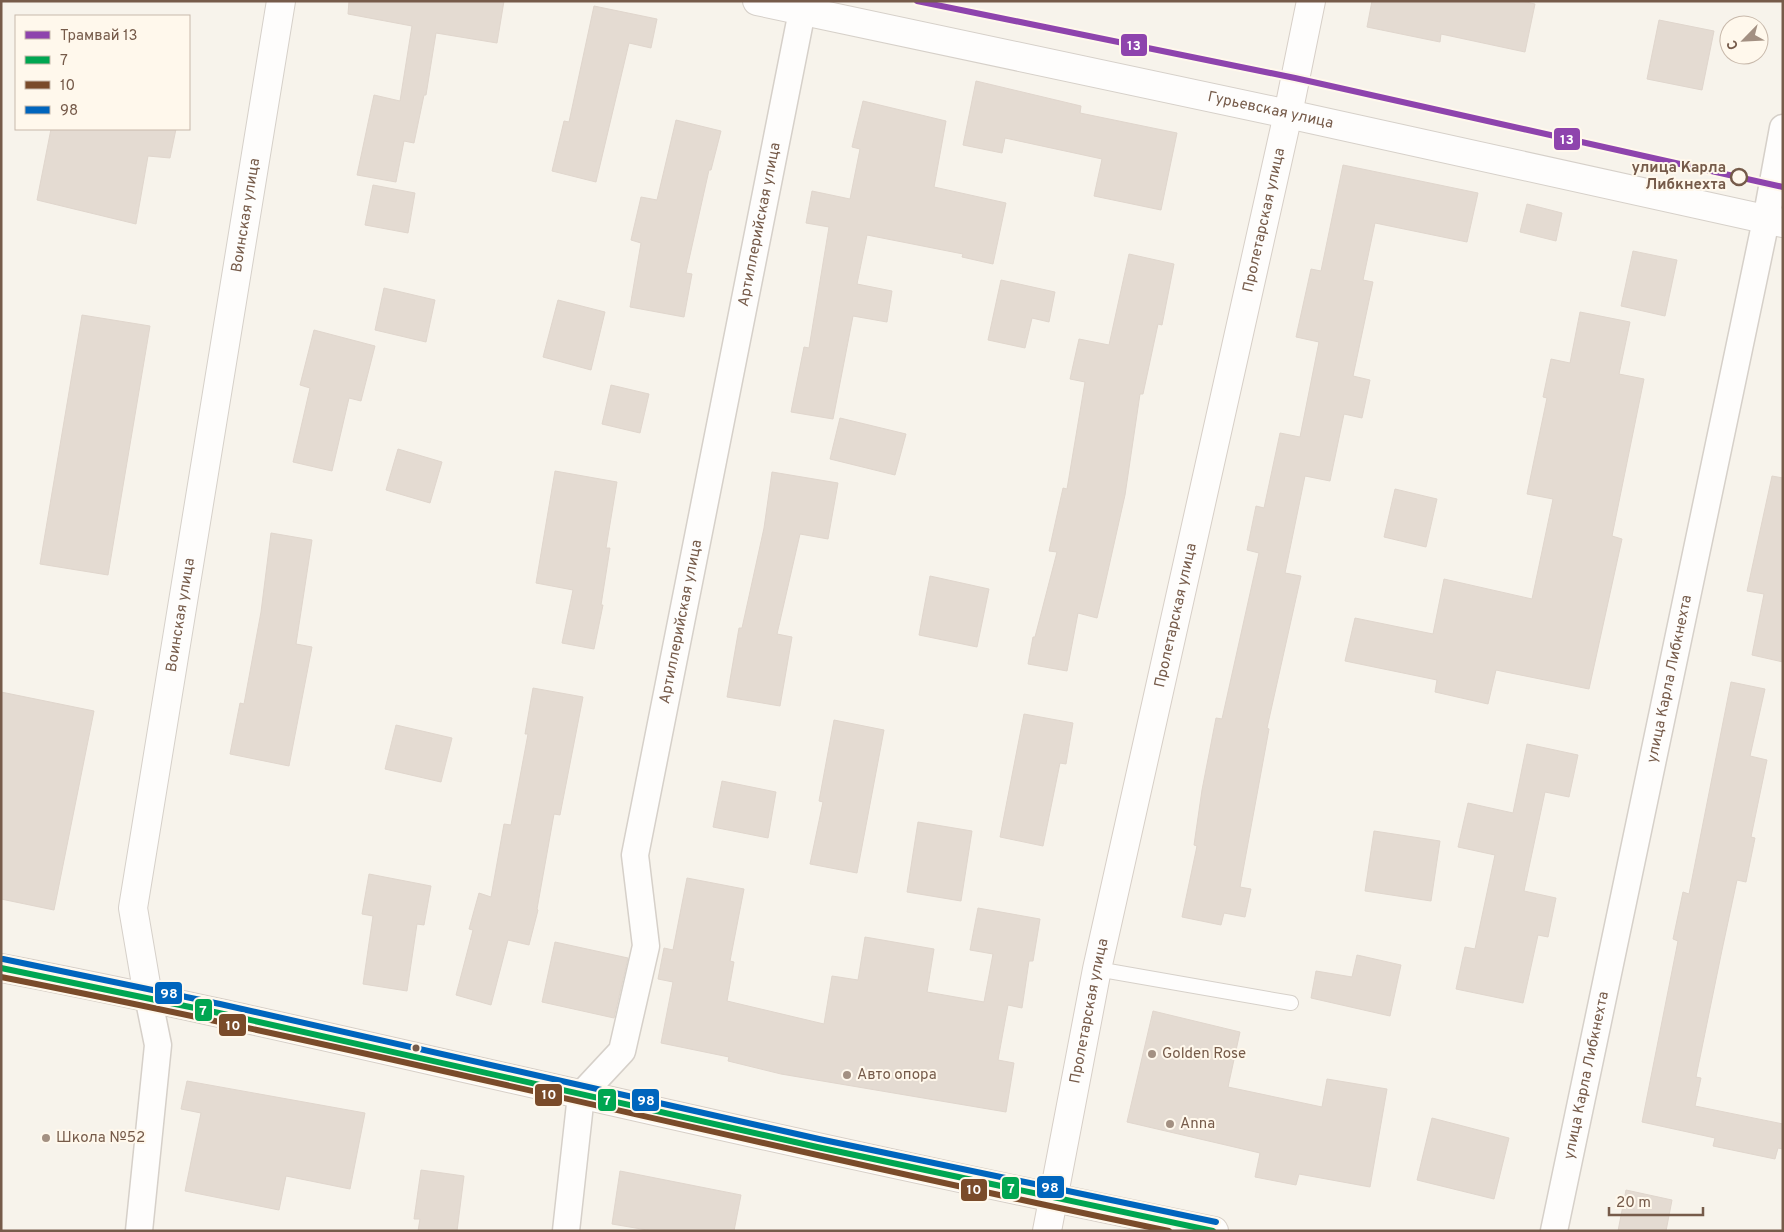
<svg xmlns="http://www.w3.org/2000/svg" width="1784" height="1232" viewBox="0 0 1784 1232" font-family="Overpass,sans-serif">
<rect width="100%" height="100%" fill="#f7f3eb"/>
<!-- building -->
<path fill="#e4dbd2" stroke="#e0d6cd" d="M 349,1 L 504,1 L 497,43 L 436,33 L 426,95 L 424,95 L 414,143 L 404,141 L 396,182 L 357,175 L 374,95 L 400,101 L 412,26 L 348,14 Z
M 1372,1 L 1522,1 L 1535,4 L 1525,52 L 1441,34 L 1440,42 L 1367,27 Z
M 594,6 L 657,19 L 651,48 L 629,43 L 596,182 L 552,171 L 564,121 L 569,122 Z
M 1659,20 L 1714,31 L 1702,90 L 1647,79 Z
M 976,81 L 1081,106 L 1080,113 L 1177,133 L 1161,210 L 1094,196 L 1102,159 L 1005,138 L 1002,153 L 963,145 Z
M 863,101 L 946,121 L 934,187 L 1006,203 L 993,264 L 962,257 L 963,254 L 867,235 L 857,284 L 892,291 L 887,322 L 853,316 L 833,419 L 791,412 L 804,347 L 809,348 L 829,227 L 806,223 L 812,191 L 850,199 L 860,149 L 852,147 Z
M 676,120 L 721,131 L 711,170 L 709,170 L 686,273 L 692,274 L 684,317 L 630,307 L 641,243 L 631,240 L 641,197 L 657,200 Z
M 51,129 L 176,129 L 170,158 L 148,156 L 136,224 L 37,200 Z
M 1343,165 L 1478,193 L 1467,242 L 1375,223 L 1363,280 L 1373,282 L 1353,376 L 1370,380 L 1362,418 L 1344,414 L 1330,481 L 1305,476 L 1285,573 L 1301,576 L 1267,728 L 1269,729 L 1240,887 L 1251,889 L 1245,917 L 1224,913 L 1221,925 L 1182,917 L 1197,846 L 1194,845 L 1202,790 L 1216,718 L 1222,719 L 1259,553 L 1247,550 L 1256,506 L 1264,508 L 1280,433 L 1300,437 L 1319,342 L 1296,337 L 1311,269 L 1321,271 Z
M 373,185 L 415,193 L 408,233 L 365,225 Z
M 1527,204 L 1562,213 L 1556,241 L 1520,232 Z
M 1633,251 L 1677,260 L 1665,316 L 1621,306 Z
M 1129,254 L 1174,264 L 1162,325 L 1158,324 L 1143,394 L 1140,394 L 1125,495 L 1103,593 L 1097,618 L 1078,613 L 1067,671 L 1028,664 L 1033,637 L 1035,637 L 1057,552 L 1049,551 L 1063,488 L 1067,489 L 1085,382 L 1070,379 L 1079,339 L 1109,345 Z
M 1001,280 L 1055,292 L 1049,322 L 1032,318 L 1025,348 L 988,340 Z
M 384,288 L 435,300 L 426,342 L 375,330 Z
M 558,300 L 605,312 L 591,370 L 543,357 Z
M 1580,312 L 1630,322 L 1619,374 L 1644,379 L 1612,536 L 1622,539 L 1589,689 L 1496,670 L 1488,704 L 1435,692 L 1437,680 L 1345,661 L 1355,618 L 1433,634 L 1444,579 L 1532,599 L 1553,499 L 1527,494 L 1547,398 L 1543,397 L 1551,359 L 1570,363 Z
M 82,315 L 150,326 L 108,575 L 40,564 Z
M 314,330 L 375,346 L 361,401 L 349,398 L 332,471 L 293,462 L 310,388 L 300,385 Z
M 611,385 L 649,394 L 640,433 L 602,424 Z
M 840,418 L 906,434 L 895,475 L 830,459 Z
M 398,449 L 442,462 L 430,503 L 386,490 Z
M 555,471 L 617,482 L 606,548 L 610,548 L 601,605 L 603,605 L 594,649 L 562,643 L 573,590 L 536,583 Z
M 772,472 L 838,483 L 828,539 L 800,534 L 777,634 L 792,637 L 780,706 L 727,697 L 739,628 L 742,628 L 764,528 Z
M 1772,476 L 1783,478 L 1783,662 L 1752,655 L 1764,594 L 1747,591 Z
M 1395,489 L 1437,499 L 1426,547 L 1384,537 Z
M 271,533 L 312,540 L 296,644 L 312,647 L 289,766 L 230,754 L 240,703 L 244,704 L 261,612 Z
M 930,576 L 989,589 L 977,647 L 919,635 Z
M 1731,682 L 1765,689 L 1750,756 L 1767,760 L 1751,837 L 1755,838 L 1746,882 L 1737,880 L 1722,950 L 1696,1077 L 1701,1078 L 1695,1106 L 1783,1124 L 1783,1149 L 1778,1148 L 1775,1159 L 1713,1146 L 1715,1138 L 1642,1122 L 1678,941 L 1673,939 L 1683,892 L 1689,894 Z
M 533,688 L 583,697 L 560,815 L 554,814 L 537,909 L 538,910 L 529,945 L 508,940 L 491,1005 L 456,995 L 473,930 L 469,929 L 479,893 L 491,897 L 504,824 L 511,825 L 528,734 L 525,734 Z
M 1,692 L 94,711 L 54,910 L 1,899 Z
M 1024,714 L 1073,723 L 1066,764 L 1060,763 L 1043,846 L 1000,837 Z
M 834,720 L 884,730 L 857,873 L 810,864 L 823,802 L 819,801 Z
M 396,725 L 452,738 L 441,782 L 385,769 Z
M 1527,744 L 1578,755 L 1569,797 L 1545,792 L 1524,891 L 1556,898 L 1548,937 L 1538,935 L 1523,1003 L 1456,989 L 1465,947 L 1475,949 L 1495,855 L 1458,847 L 1468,803 L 1513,813 Z
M 722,781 L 776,792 L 768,838 L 713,827 Z
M 918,822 L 972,831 L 961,901 L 907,892 Z
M 1374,831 L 1440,841 L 1431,901 L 1365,891 Z
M 369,874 L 431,886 L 424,925 L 417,924 L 407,991 L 363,984 L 373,916 L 362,914 Z
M 687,878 L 744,889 L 730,961 L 734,962 L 727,1001 L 824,1024 L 832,976 L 858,980 L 865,937 L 934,949 L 927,992 L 984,1002 L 993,954 L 970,950 L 978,908 L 1040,919 L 1033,961 L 1029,961 L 1022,1008 L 1008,1005 L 998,1060 L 1014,1063 L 1006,1112 L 781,1074 L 728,1061 L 729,1057 L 661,1043 L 673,982 L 658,979 L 664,948 L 673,950 Z
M 555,942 L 628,958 L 614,1018 L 542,1002 Z
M 1357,955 L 1401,965 L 1390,1016 L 1311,998 L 1316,971 L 1352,977 Z
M 1153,1011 L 1240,1032 L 1228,1087 L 1322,1107 L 1327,1079 L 1387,1089 L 1370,1187 L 1299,1174 L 1296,1185 L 1255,1177 L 1260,1153 L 1127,1122 Z
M 187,1081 L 365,1113 L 350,1189 L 286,1176 L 279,1210 L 185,1191 L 201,1113 L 181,1109 Z
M 1432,1118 L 1509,1138 L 1494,1199 L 1417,1180 Z
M 421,1170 L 464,1176 L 457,1231 L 418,1231 L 420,1219 L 414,1219 Z
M 620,1171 L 741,1195 L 734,1231 L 653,1231 L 612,1224 Z
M 1626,1190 L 1672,1200 L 1666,1231 L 1618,1231 Z"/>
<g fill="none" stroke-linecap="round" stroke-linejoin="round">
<defs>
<path id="service" d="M 1097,969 L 1291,1003"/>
<g id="minor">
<path d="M 139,1231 L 158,1045 L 148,996"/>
<path id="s1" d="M 566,1231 L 581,1095 L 622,1051 L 646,946 L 635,855 L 804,1"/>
<path id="s2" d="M 1554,1231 L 1766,220 L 1783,128"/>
</g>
<g id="tertiary">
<path id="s3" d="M 757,1 L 1288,114 L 1783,223"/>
<path id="s4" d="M 148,996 L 133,908 L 281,1"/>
</g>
<g id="secondary">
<path d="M 1,968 C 195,1005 387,1051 580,1094 C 791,1142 1002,1188 1214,1231"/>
<path id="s5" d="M 1047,1231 L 1097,969 L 1288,114 L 1311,1"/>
</g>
</defs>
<!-- service casing -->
<use href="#service" stroke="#d6d0c9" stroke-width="16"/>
<!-- minor casing -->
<use href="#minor" stroke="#d6d0c9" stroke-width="29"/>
<!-- tertiary casing -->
<use href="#tertiary" stroke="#d6d0c9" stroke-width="30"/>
<!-- secondary casing -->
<use href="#secondary" stroke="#d7cfc7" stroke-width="30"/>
<!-- service -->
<use href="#service" stroke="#fefdfc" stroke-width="14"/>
<!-- minor -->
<use href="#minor" stroke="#fefdfc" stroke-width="26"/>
<!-- tertiary -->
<use href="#tertiary" stroke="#fefdfc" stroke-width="28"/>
<!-- secondary -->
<use href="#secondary" stroke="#fefdfc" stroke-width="28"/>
<defs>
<path id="bus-1" d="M 1,968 L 219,1013 L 817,1147 L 1213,1231"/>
<path id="bus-2" d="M 1,977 C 392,1054 779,1151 1169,1231"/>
<path id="bus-3" d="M 3,959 L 220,1004 L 819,1139 L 1216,1222"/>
</defs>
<!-- bus-1 casing -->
<use href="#bus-1" stroke="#fff8ec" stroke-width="10"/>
<!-- bus-2 casing -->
<use href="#bus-2" stroke="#fff8ec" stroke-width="10"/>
<!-- bus-3 casing -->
<use href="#bus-3" stroke="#fff8ec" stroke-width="10"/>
<!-- bus-1 -->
<use href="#bus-1" stroke="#00a651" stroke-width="6"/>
<!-- bus-2 -->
<use href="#bus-2" stroke="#7a4b2a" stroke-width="6"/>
<!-- bus-3 -->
<use href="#bus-3" stroke="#0065bd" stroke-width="6"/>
<defs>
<path id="tram-1" d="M 917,1 L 1295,78 L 1783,187"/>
</defs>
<!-- tram-1 casing -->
<use href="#tram-1" stroke="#fff8ec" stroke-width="10"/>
<!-- tram-1 -->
<use href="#tram-1" stroke="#8e44ad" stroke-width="6"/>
</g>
<!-- markers -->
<circle fill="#fff8ec" stroke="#765b4a" stroke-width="2.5" cx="1739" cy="177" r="8"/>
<circle fill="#765b4a" stroke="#fff8ec" stroke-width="2" cx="416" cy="1048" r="4.5"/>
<g fill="#a39082" stroke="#fff8ec" stroke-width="2">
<circle cx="1152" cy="1054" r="5"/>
<circle cx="847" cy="1075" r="5"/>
<circle cx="1170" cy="1124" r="5"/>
<circle cx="46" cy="1138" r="5"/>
</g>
<g text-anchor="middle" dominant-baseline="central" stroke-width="4" stroke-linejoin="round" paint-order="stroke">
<!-- street labels -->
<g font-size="15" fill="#765b4a" stroke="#fff8ec">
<text stroke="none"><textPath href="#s3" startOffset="525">Гурьевская улица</textPath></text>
<text stroke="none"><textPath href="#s4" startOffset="791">Воинская улица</textPath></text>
<text stroke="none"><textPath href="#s5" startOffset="1034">Пролетарская улица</textPath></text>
<text stroke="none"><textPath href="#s1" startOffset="1039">Артиллерийская улица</textPath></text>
<text stroke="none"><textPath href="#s5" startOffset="629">Пролетарская улица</textPath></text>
<text stroke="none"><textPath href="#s4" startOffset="386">Воинская улица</textPath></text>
<text stroke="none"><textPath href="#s1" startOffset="634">Артиллерийская улица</textPath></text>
<text stroke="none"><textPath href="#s2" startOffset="564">улица Карла Либкнехта</textPath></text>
<text stroke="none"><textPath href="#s5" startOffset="224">Пролетарская улица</textPath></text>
<text stroke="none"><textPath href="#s2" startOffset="159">улица Карла Либкнехта</textPath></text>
</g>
<!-- stop labels -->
<g font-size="15" font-weight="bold" fill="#765b4a" stroke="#fff8ec" text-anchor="end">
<text x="1726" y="168">улица Карла<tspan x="1726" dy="17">Либкнехта</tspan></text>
</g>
<!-- poi labels -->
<g font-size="15" fill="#765b4a" stroke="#fff8ec" text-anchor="start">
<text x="1162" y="1054">Golden Rose</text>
<text x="857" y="1075">Авто опора</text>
<text x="1180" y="1124">Anna</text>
<text x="56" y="1138">Школа №52</text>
</g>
</g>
<g stroke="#fff8ec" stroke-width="2">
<rect x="1120" y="33" width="28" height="24" rx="5" fill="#8e44ad"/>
<rect x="1553" y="127" width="28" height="24" rx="5" fill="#8e44ad"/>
<rect x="154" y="981" width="29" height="24" rx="5" fill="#0065bd"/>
<rect x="194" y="998" width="19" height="24" rx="5" fill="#00a651"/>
<rect x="218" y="1013" width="29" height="24" rx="5" fill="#7a4b2a"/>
<rect x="534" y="1083" width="29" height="24" rx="5" fill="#7a4b2a"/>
<rect x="597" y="1088" width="20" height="24" rx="5" fill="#00a651"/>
<rect x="631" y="1088" width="29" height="24" rx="5" fill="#0065bd"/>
<rect x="1036" y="1175" width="29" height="24" rx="5" fill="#0065bd"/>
<rect x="1001" y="1176" width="19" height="24" rx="5" fill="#00a651"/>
<rect x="960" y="1178" width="28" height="24" rx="5" fill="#7a4b2a"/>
</g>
<g font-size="14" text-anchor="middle" font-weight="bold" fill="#fff">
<text x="1134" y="50">13</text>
<text x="1567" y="144">13</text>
<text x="169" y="998">98</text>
<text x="203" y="1015">7</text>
<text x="233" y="1030">10</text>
<text x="549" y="1099">10</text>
<text x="607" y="1105">7</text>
<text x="646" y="1105">98</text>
<text x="1050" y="1192">98</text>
<text x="1011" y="1193">7</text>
<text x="974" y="1194">10</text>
</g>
<!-- border -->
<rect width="1784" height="1232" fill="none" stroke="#765b4a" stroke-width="5"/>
<!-- legend -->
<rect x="15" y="15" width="175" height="115" fill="#fff8ec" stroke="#c8b9ab"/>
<rect x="25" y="31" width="25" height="8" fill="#8e44ad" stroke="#c8b9ab"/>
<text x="60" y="40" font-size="15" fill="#765b4a">Трамвай 13</text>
<rect x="25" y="56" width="25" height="8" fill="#00a651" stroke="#c8b9ab"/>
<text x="60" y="65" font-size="15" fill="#765b4a">7</text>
<rect x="25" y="81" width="25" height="8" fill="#7a4b2a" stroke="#c8b9ab"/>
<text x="60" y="90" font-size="15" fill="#765b4a">10</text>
<rect x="25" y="106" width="25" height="8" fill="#0065bd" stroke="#c8b9ab"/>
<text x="60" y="115" font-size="15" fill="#765b4a">98</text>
<!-- north arrow -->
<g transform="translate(1744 40) rotate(246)"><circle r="24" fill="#fff8ec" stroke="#c8b9ab"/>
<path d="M0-4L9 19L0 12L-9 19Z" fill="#a39082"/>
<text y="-8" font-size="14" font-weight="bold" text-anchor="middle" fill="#765b4a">С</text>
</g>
<!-- scale -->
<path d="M1609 1207v8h94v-8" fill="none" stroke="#765b4a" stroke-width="2.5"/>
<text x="1616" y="1207" font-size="15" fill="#765b4a" stroke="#fff8ec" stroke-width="4" paint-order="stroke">20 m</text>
</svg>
